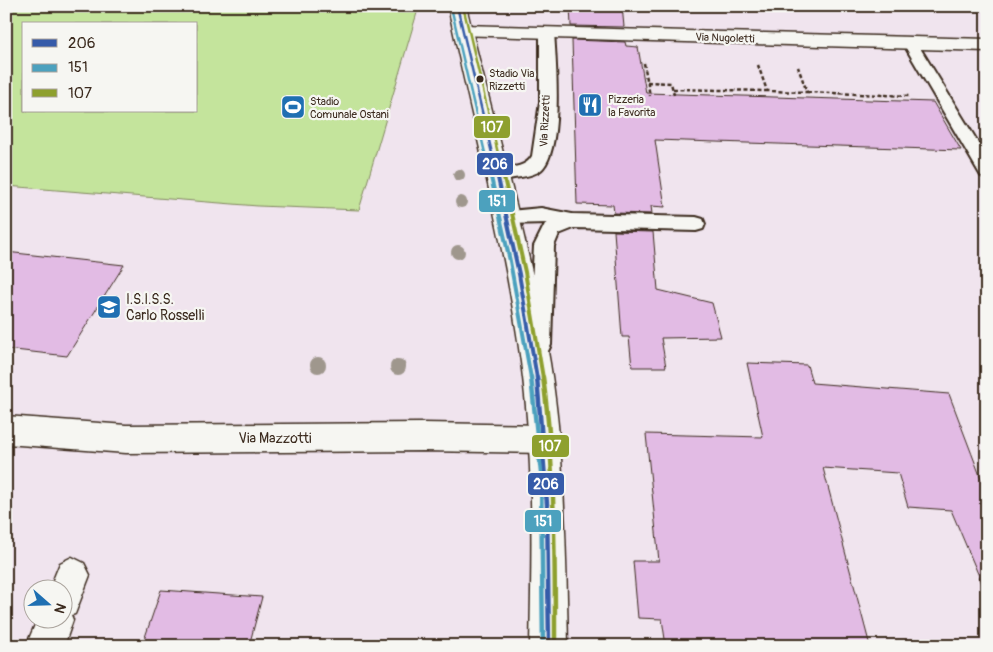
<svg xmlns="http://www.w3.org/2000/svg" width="993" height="652" viewBox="0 0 993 652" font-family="Pangolin,sans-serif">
<rect width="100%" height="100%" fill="#f0e4ee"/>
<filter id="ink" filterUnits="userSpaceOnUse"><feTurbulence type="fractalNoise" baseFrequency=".02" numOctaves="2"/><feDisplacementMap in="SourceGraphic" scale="10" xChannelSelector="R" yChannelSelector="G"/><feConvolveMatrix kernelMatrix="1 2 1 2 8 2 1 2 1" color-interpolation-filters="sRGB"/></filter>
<g filter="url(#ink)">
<!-- green -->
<path fill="#c4e49c" stroke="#80875d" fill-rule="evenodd" d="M 6,6 L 419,6 L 359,210 L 258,206 L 6,186 ZM 24,24 L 196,24 L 196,111 L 24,111 Z"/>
<!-- building -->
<path fill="#e2bbe4" stroke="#3b2a1e" d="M 570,6 L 622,6 L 624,27 L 571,26 Z
M 572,40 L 625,42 L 626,46 L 638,47 L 646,93 L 933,102 L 961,150 L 655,140 L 665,207 L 651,206 L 652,214 L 614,213 L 613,205 L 577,204 Z
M 614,231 L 653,232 L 658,290 L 712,303 L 721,337 L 661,338 L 666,367 L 632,367 L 629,337 L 622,337 Z
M 6,252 L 124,265 L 67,356 L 6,349 Z
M 747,363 L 807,365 L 812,383 L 949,394 L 987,494 L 987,595 L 951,510 L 908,507 L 898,473 L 823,468 L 870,646 L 666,646 L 662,619 L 638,618 L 633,561 L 659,561 L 646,434 L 763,437 Z
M 161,590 L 262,597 L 249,646 L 142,646 Z"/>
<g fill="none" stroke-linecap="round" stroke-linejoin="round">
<defs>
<path id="service" d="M 547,28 L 554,32 C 556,63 563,145 543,168 C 537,175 523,177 514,178 C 505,180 496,181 488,178 L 485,174 L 488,170 C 502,166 524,171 532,156 L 540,102 L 540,32 Z
M 910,39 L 917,43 L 987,157 L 987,178 L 981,176 L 903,43 Z
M 541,208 L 572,214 L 696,217 L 703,219 L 705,224 L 703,229 L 696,231 L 574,228 L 559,234 L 554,246 L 551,345 L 548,351 L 540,354 L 532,351 L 529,345 L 534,246 L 545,224 L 548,223 L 505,224 L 498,222 L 496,217 L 498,212 Z"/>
<path id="minor" d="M 463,25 L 987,39 L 987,51 L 456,35 L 454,31 L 456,27 Z
M 6,416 L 126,425 L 423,423 L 544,425 L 555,429 L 559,439 L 555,449 L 544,453 L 423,451 L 126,453 L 6,444 Z
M 72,557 L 84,563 L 90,575 L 75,614 L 71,615 L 73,620 L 64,646 L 26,646 L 37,620 L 62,620 L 62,590 L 49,590 L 60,563 Z"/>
<path id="tertiary" d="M 448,6 L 466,6 C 494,125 530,243 550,363 C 565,457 566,551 568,646 L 530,646 C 532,551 534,457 521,362 C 505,242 473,125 448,6 Z"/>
</defs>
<!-- service casing -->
<use href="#service" stroke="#3b2a1e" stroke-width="4"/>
<!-- minor casing -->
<use href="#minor" stroke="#3b2a1e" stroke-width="3"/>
<!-- tertiary casing -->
<use href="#tertiary" stroke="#3b2a1e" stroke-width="3"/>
<!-- path -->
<path stroke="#3b2a1e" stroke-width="2.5" stroke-dasharray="4 2.5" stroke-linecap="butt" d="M 644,63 L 650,96
M 758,65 L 767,91 L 807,92 L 798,67
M 647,82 L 671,83 L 674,95
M 673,89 L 767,91
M 807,92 L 909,96"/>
<!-- service -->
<use href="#service" fill="#f6f6f2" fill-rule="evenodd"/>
<!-- minor -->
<use href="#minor" fill="#f6f6f2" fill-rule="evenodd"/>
<!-- tertiary -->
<use href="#tertiary" fill="#f6f6f2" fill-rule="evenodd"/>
<defs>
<path id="bus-1-far2" d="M 457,6 L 495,166"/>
<path id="bus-1-far1" d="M 495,164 L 519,274 L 537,378"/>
<path id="bus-1" d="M 537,377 L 547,504 L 549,646"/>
<path id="bus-2-far2" d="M 451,7 L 488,166"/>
<path id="bus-2-far1" d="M 488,164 L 510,261 L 531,378"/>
<path id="bus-2" d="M 531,377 L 541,473 L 543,646"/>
<path id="bus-3-far2" d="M 463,6 L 501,166"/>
<path id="bus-3-far1" d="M 501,164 L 525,272 L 543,378"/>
<path id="bus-3" d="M 543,377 C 555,466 555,556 555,646"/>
</defs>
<!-- bus-1-far2 casing -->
<use href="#bus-1-far2" stroke="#f6f6f2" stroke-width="5"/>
<!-- bus-1-far1 casing -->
<use href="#bus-1-far1" stroke="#f6f6f2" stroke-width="8"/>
<!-- bus-1 casing -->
<use href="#bus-1" stroke="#f6f6f2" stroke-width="8"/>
<!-- bus-2-far2 casing -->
<use href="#bus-2-far2" stroke="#f6f6f2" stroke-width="5"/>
<!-- bus-2-far1 casing -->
<use href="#bus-2-far1" stroke="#f6f6f2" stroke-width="8"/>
<!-- bus-2 casing -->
<use href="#bus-2" stroke="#f6f6f2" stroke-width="8"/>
<!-- bus-3-far2 casing -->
<use href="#bus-3-far2" stroke="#f6f6f2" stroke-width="5"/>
<!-- bus-3-far1 casing -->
<use href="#bus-3-far1" stroke="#f6f6f2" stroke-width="8"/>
<!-- bus-3 casing -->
<use href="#bus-3" stroke="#f6f6f2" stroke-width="8"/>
<!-- bus-1-far2 -->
<use href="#bus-1-far2" stroke="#365ba9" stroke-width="2.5"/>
<!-- bus-1-far1 -->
<use href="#bus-1-far1" stroke="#365ba9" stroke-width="4"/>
<!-- bus-1 -->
<use href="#bus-1" stroke="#365ba9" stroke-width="4.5"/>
<!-- bus-2-far2 -->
<use href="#bus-2-far2" stroke="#4ca1be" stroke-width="2.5"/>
<!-- bus-2-far1 -->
<use href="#bus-2-far1" stroke="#4ca1be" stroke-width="4"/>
<!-- bus-2 -->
<use href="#bus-2" stroke="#4ca1be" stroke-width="4.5"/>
<!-- bus-3-far2 -->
<use href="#bus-3-far2" stroke="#8ea02e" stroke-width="2.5"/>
<!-- bus-3-far1 -->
<use href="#bus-3-far1" stroke="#8ea02e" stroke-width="4"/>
<!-- bus-3 -->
<use href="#bus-3" stroke="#8ea02e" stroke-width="4.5"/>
</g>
<!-- trees -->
<g fill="#9f978d">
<circle cx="459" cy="175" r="6"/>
<circle cx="461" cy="202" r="6"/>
<circle cx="458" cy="252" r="7"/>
<circle cx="318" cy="365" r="8"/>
<circle cx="398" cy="367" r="8"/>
</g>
</g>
<!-- icons -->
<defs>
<symbol id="restaurant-square" viewBox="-11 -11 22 22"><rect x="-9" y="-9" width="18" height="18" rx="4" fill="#1f6fb2" stroke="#f6f6f2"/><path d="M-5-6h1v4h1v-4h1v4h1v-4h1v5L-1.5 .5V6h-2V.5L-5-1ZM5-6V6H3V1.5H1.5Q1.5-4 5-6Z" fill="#fff"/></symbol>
<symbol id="stadium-square" viewBox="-11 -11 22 22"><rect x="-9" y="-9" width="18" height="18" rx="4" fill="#1f6fb2" stroke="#f6f6f2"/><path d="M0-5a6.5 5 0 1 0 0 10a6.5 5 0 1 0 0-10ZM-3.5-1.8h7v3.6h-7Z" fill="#fff"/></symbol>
<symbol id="school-square" viewBox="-11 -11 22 22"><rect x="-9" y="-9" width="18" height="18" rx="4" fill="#1f6fb2" stroke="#f6f6f2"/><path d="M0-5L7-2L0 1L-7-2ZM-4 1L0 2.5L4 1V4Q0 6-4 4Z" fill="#fff"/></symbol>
</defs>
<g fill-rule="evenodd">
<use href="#restaurant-square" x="576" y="91" width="28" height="28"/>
<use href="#stadium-square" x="279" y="93" width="28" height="28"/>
<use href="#school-square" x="95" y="293" width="28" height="28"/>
</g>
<!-- markers -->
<circle fill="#3b2a1e" stroke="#f6f6f2" stroke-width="2" cx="480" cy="79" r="4.5"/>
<g text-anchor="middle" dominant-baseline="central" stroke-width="4.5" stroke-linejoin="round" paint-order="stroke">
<!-- far-street labels -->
<g font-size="11" fill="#3b2a1e" stroke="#f6f6f2">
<text transform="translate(725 38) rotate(2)">Via Nugoletti</text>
<text transform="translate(545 121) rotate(-87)">Via Rizzetti</text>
</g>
<!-- far-bus labels -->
<g font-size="11" fill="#3b2a1e" stroke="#f6f6f2" text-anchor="start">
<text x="489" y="73">Stadio Via<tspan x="489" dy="13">Rizzetti</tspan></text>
</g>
<!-- far-poi labels -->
<g font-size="11" fill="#3b2a1e" stroke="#f6f6f2" text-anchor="start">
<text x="608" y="99">Pizzeria<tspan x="608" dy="13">la Favorita</tspan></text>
<text x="310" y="101">Stadio<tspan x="310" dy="13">Comunale Ostani</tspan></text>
</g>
<!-- poi labels -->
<g font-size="14" fill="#3b2a1e" stroke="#f6f6f2" text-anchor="start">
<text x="126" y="299">I.S.I.S.S.<tspan x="126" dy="16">Carlo Rosselli</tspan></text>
</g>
<!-- street labels -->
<g font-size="14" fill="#3b2a1e" stroke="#f6f6f2">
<text x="275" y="438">Via Mazzotti</text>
</g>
</g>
<g stroke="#f6f6f2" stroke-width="2">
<rect x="473" y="115" width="38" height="24" rx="5" fill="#8ea02e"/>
<rect x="476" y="152" width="38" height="24" rx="5" fill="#365ba9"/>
<rect x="478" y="189" width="38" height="24" rx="5" fill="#4ca1be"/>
<rect x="531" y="434" width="39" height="24" rx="5" fill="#8ea02e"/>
<rect x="527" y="472" width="38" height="24" rx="5" fill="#365ba9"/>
<rect x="524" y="509" width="38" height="24" rx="5" fill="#4ca1be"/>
</g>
<g font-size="14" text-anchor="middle" font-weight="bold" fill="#fff">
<text x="492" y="132">107</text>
<text x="495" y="169">206</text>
<text x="497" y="206">151</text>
<text x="550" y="451">107</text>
<text x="546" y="489">206</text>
<text x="543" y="526">151</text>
</g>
<!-- margin -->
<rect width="993" height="652" fill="none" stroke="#f6f6f2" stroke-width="25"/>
<rect x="12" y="12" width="968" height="627" fill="none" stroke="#3b2a1e" stroke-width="2" filter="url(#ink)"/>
<!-- legend -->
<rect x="22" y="22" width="175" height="90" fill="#f6f6f2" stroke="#aba49d"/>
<rect x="32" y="39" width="25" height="8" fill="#365ba9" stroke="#aba49d"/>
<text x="68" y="48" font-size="15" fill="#3b2a1e">206</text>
<rect x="32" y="64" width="25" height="8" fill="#4ca1be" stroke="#aba49d"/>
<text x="68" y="72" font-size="15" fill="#3b2a1e">151</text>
<rect x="32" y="89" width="25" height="8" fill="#8ea02e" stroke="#aba49d"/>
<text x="68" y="98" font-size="15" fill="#3b2a1e">107</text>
<!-- north arrow -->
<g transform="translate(48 604) rotate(110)"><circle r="24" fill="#f6f6f2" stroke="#aba49d"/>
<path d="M0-4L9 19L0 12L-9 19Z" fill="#1f6fb2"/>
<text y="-8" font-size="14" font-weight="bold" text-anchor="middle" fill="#3b2a1e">N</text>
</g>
</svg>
